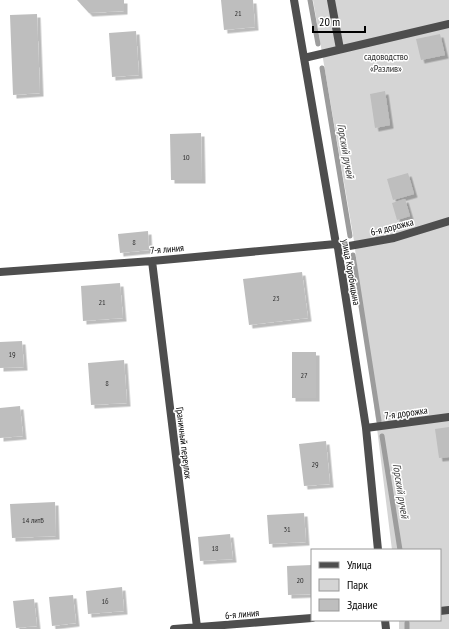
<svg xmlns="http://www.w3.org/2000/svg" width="449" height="629" viewBox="0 0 449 629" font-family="'PT Sans Narrow',sans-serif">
<defs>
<filter id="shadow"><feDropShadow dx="3.5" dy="3.5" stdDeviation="0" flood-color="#0004"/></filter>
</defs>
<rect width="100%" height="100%" fill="#fff"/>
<!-- green -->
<path fill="#d5d5d5" d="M 313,0 L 449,0 L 449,629 L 399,629 L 399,620 L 440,620 L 440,550 L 392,550 L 354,241 Z"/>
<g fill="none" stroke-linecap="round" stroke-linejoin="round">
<!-- stream -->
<path stroke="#9c9c9c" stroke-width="5" d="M 310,0 L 318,44
M 322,68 L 350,236
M 353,255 L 379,421
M 382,436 L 400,550
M 407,623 L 407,629"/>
</g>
<!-- building -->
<path fill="#bebebe" filter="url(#shadow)" d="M 77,0 L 124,0 L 124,11 L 89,13 Z
M 221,0 L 253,0 L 255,27 L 224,30 Z
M 37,14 L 40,93 L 13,95 L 10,15 Z
M 136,31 L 139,75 L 112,77 L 109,33 Z
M 440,34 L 445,55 L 421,60 L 416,39 Z
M 385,91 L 390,125 L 375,128 L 370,94 Z
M 201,133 L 202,180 L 171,180 L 170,134 Z
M 408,173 L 414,194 L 393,200 L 387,179 Z
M 405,199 L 410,216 L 397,220 L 392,203 Z
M 148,231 L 149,250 L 120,253 L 118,234 Z
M 302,272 L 308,318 L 249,325 L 243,279 Z
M 120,283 L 123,318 L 83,321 L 81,286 Z
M 22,341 L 24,367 L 0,368 L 0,342 Z
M 292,352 L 316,352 L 316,398 L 292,398 Z
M 124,360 L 127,403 L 91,405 L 88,363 Z
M 20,406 L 23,436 L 0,438 L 0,408 Z
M 449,427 L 449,457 L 439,458 L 435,429 Z
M 326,441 L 330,484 L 304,486 L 299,444 Z
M 55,502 L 56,536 L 12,538 L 10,504 Z
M 304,513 L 306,542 L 269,544 L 267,515 Z
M 230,534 L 233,559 L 200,561 L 198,537 Z
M 312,565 L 312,594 L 288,595 L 287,566 Z
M 122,587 L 124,611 L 88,614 L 86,591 Z
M 73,595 L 76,623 L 52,626 L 49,597 Z
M 34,599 L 37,626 L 16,628 L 13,601 Z"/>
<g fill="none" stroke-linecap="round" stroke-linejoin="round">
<!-- minor -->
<path stroke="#4e4e4e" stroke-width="8" d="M 294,0 L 336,244 L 338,248 L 366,428 L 378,550
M 331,0 L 340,49
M 304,58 L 449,24
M 338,248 L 394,238 L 449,221
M 152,261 L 197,627
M 0,272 L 152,261 L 336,244
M 366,428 L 449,417
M 440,611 L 449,610
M 385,620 L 386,629
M 174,629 L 312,618"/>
</g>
<g text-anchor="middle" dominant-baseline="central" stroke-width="3" stroke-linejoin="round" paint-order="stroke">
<!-- number labels -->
<g font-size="8" fill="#303030">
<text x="238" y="13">21</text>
<text x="186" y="157">10</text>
<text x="134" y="242">8</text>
<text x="276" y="298">23</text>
<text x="102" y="302">21</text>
<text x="12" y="354">19</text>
<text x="304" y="375">27</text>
<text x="107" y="383">8</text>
<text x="315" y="464">29</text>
<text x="33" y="520">14 литБ</text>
<text x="287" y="529">31</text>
<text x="215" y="548">18</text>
<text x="300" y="580">20</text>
<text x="105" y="601">16</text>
</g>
<!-- park labels -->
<g font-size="10" fill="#2c2c2c" stroke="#fff">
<text x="386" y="56">садоводство<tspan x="386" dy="12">«Разлив»</tspan></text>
</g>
<!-- street labels -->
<g font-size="10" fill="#000" stroke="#fff">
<text transform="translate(392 227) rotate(-14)">6-я дорожка</text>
<text transform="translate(167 249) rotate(-5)">7-я линия</text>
<text transform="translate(351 272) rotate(80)">улица Коробицына</text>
<text transform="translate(406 413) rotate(-8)">7-я дорожка</text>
<text transform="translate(184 443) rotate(83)">Граничный переулок</text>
<text transform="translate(242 614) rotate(-5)">6-я линия</text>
</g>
<!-- water labels -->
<g font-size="11" font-style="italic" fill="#3d3d3d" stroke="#fff">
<text transform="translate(346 151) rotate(80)">Горский ручей</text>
<text transform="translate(401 491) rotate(81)">Горский ручей</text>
</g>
</g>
<!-- legend -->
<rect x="311" y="549" width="130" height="72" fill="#ffffff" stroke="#999999"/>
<rect x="319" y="562" width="20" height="6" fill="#4e4e4e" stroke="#999999"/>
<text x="347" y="569" font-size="12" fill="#000000">Улица</text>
<rect x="319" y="579" width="20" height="12" fill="#d5d5d5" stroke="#999999"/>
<text x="347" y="589" font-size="12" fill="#000000">Парк</text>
<rect x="319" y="599" width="20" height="12" fill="#bebebe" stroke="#999999"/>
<text x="347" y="609" font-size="12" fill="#000000">Здание</text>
<!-- scale -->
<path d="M313 26v6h52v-6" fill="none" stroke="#000000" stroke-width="2"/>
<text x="319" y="26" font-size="12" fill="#000000" stroke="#ffffff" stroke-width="3" paint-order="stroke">20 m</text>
</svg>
